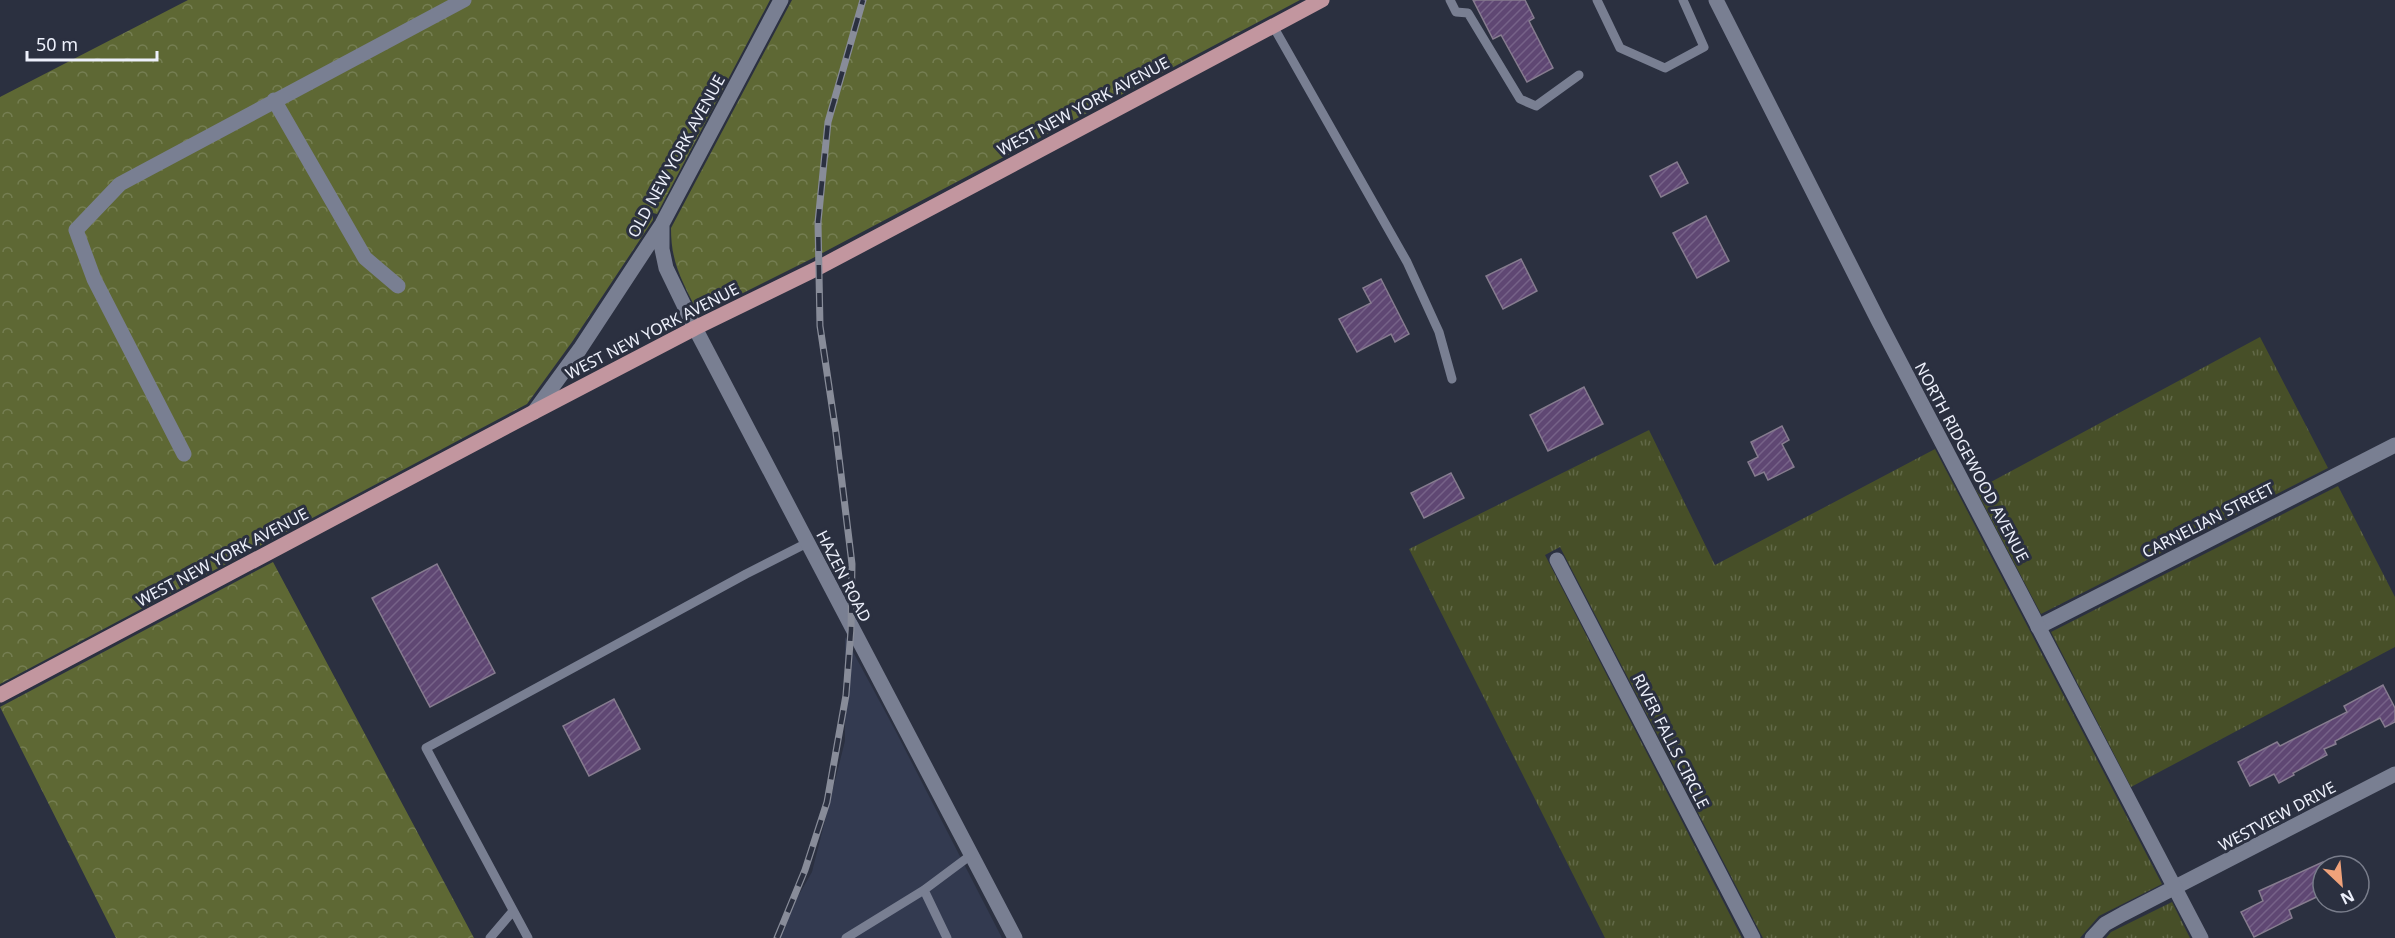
<svg xmlns="http://www.w3.org/2000/svg" width="2395" height="938" viewBox="0 0 2395 938" font-family="'Noto Sans',sans-serif">
<defs>
<pattern id="grass-tufts" width="24" height="20" patternUnits="userSpaceOnUse" patternTransform="scale(1.5)"><rect width="24" height="20" fill="#474f28"/><path d="M3 7l-1-3M5 7V3M7 7l1-3M15 17l-1-3M17 17v-4M19 17l1-3" fill="none" stroke="#626948"/></pattern>
<pattern id="forest-crowns" width="20" height="18" patternUnits="userSpaceOnUse" patternTransform="scale(1.5)"><rect width="20" height="18" fill="#5e6834"/><path d="M2 6a3 3 0 1 1 6 0M12 15a3 3 0 1 1 6 0" fill="none" stroke="#757e52"/></pattern>
<pattern id="building-hatch" width="6" height="6" patternUnits="userSpaceOnUse" patternTransform="scale(1.5)"><rect width="6" height="6" fill="#5f4773"/><path d="M-1 1l2-2M0 6l6-6M5 7l2-2" fill="none" stroke="#766288"/></pattern>
</defs>
<rect width="100%" height="100%" fill="#2b3040"/>
<!-- built -->
<path fill="#333a50" d="M 845,637 L 895,730 L 1002,938 L 774,938 L 812,872 L 845,741 Z"/>
<!-- grass -->
<path fill="url(#grass-tufts)" d="M 2260,337 L 2328,468 L 2041,614 L 1976,490 Z
M 1649,430 L 1715,565 L 1935,449 L 2162,884 L 2099,916 L 2080,938 L 1763,938 L 1560,547 L 1545,555 L 1742,938 L 1605,938 L 1409,549 Z
M 2338,486 L 2395,597 L 2395,647 L 2131,787 L 2051,632 Z
M 2172,902 L 2190,938 L 2106,938 L 2111,932 Z"/>
<!-- forest -->
<path fill="url(#forest-crowns)" d="M 188,0 L 770,0 L 657,214 L 653,213 L 653,220 L 572,342 L 527,404 L 0,684 L 0,97 Z
M 792,0 L 1300,0 L 813,258 L 699,315 C 683,282 671,265 671,228 Z
M 273,562 L 474,938 L 116,938 L 0,707 Z"/>
<!-- building -->
<path fill="url(#building-hatch)" stroke="#867c8f" stroke-width="1.5" d="M 1473,0 L 1525,0 L 1534,18 L 1529,21 L 1553,68 L 1527,82 L 1501,35 L 1493,39 Z
M 1677,162 L 1688,183 L 1661,197 L 1650,176 Z
M 1706,216 L 1729,261 L 1697,278 L 1673,233 Z
M 1521,259 L 1537,291 L 1503,309 L 1486,276 Z
M 1381,279 L 1409,334 L 1395,342 L 1391,334 L 1357,352 L 1339,319 L 1371,303 L 1363,288 Z
M 1584,387 L 1603,424 L 1548,451 L 1530,415 Z
M 1782,426 L 1789,440 L 1782,444 L 1794,467 L 1768,480 L 1764,472 L 1755,476 L 1748,462 L 1758,457 L 1751,442 Z
M 1451,473 L 1464,498 L 1424,518 L 1411,493 Z
M 437,564 L 495,673 L 430,707 L 372,598 Z
M 2383,685 L 2395,708 L 2395,722 L 2385,727 L 2380,718 L 2335,741 L 2336,744 L 2324,749 L 2327,755 L 2293,773 L 2294,775 L 2279,783 L 2274,774 L 2250,786 L 2238,762 L 2277,742 L 2280,746 L 2347,712 L 2344,706 Z
M 614,699 L 640,749 L 589,776 L 563,726 Z
M 2323,862 L 2323,894 L 2289,910 L 2292,918 L 2254,937 L 2241,912 L 2263,901 L 2259,891 Z"/>
<g fill="none" stroke-linecap="round" stroke-linejoin="round">
<!-- service -->
<path stroke="#797f92" stroke-width="9" d="M 1450,0 L 1456,12 L 1468,13 L 1520,99 L 1536,106 L 1579,75
M 1597,0 L 1620,48 L 1665,68 L 1704,47 L 1683,0
M 1273,26 L 1407,262 L 1439,332 L 1452,379
M 924,890 L 947,938
M 490,938 L 513,911
M 528,938 L 426,748 L 746,574 L 807,543
M 846,938 L 924,890 L 971,855"/>
<!-- minor -->
<path stroke="#797f92" stroke-width="15" d="M 274,100 L 365,258 L 398,286
M 184,454 L 94,279 L 76,230 L 120,184 L 464,0
M 1557,560 L 1753,938
M 2038,627 L 2395,445
M 2092,938 L 2105,924 L 2123,914 L 2395,774"/>
<!-- tertiary -->
<path stroke="#797f92" stroke-width="15" d="M 1716,0 L 1879,322 L 2201,938
M 662,224 L 662,249 L 666,268 L 695,328 L 1015,938
M 534,412 L 580,349 L 662,224 L 781,0"/>
<!-- primary -->
<path stroke="#c2969f" stroke-width="15" d="M 0,695 L 534,412 L 695,328 L 818,268 L 1322,0"/>
<defs>
<path id="rail" d="M 777,938 L 805,870 L 827,802 L 846,695 L 851,630 L 852,564 L 836,433 L 820,326 L 818,222 L 828,122 L 863,0"/>
</defs>
<!-- rail casing -->
<use href="#rail" stroke="#888c99" stroke-width="7"/>
<!-- rail -->
<use href="#rail" stroke="#2b3040" stroke-width="4.5" stroke-dasharray="14" stroke-linecap="butt"/>
</g>
<g text-anchor="middle" dominant-baseline="central" stroke-width="6" stroke-linejoin="round" paint-order="stroke">
<!-- street labels -->
<g font-size="16" fill="#edf0fb" stroke="#2b3040">
<text transform="translate(1083 106) rotate(-28)">WEST NEW YORK AVENUE</text>
<text transform="translate(676 156) rotate(-61)">OLD NEW YORK AVENUE</text>
<text transform="translate(652 331) rotate(-27)">WEST NEW YORK AVENUE</text>
<text transform="translate(1972 462) rotate(62)">NORTH RIDGEWOOD AVENUE</text>
<text transform="translate(2208 520) rotate(-27)">CARNELIAN STREET</text>
<text transform="translate(222 557) rotate(-28)">WEST NEW YORK AVENUE</text>
<text transform="translate(844 576) rotate(63)">HAZEN ROAD</text>
<text transform="translate(1671 741) rotate(63)">RIVER FALLS CIRCLE</text>
<text transform="translate(2277 816) rotate(-28)">WESTVIEW DRIVE</text>
</g>
</g>
<!-- north arrow -->
<g transform="translate(2341 884) rotate(154)"><circle r="28" fill="#2b3040" stroke="#797d8b" stroke-width="1.5"/>
<path d="M0-4.5L10 22L0 15L-10 22Z" fill="#f0a27a"/>
<text y="-9" font-size="16" font-weight="bold" text-anchor="middle" fill="#edf0fb">N</text>
</g>
<!-- scale -->
<path d="M27 51v9h130v-9" fill="none" stroke="#edf0fb" stroke-width="3"/>
<text x="36" y="51" font-size="18" fill="#edf0fb" stroke="#2b3040" stroke-width="4.5" paint-order="stroke">50 m</text>
</svg>
